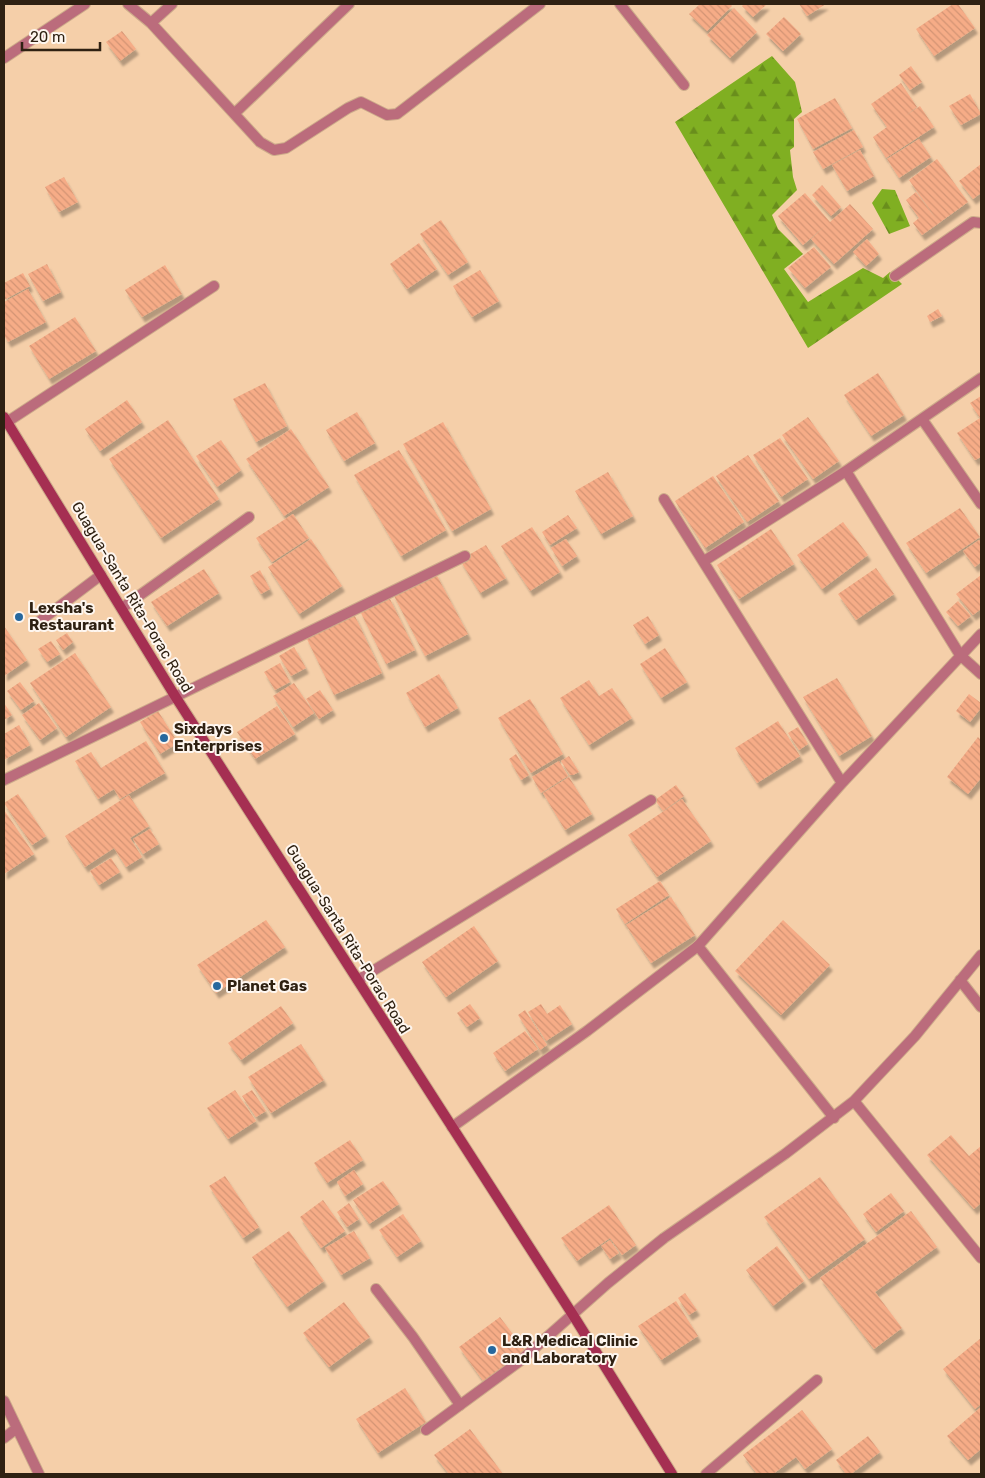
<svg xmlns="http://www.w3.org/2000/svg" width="985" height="1478" viewBox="0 0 985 1478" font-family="Rubik,sans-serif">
<defs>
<pattern id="forest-firs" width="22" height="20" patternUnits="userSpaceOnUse" patternTransform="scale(1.25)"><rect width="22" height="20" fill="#80af22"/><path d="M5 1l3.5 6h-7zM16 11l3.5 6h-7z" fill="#698e1c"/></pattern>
<pattern id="building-back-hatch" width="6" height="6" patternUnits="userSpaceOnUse" patternTransform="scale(1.25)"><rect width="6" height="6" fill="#f6ac87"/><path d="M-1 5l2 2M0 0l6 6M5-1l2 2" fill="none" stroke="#d39474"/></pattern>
<filter id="shadow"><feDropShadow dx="3" dy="5.5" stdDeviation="1" flood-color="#0004"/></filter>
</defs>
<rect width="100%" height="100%" fill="#f5cfa9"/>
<!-- forest -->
<path fill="url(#forest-firs)" d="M 772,56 L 795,82 L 802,112 L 794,119 L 794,147 L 790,150 L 793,177 L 797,190 L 772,215 L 778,229 L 803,254 L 784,269 L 808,302 L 863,268 L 883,278 L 890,272 L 902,284 L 808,348 L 675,122 Z
M 882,189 L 895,190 L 910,226 L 889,234 L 872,203 Z"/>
<!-- building -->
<path fill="url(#building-back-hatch)" filter="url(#shadow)" d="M 700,4 L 730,4 L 732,6 L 707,31 L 689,14 Z
M 744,4 L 767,4 L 753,17 L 742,6 Z
M 799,4 L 826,4 L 807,16 Z
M 953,4 L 958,4 L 975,28 L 934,56 L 916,29 Z
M 734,8 L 757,32 L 730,58 L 707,35 Z
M 784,17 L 801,34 L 783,51 L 766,34 Z
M 122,31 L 136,49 L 120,61 L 106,42 Z
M 911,66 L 922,82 L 910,90 L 899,75 Z
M 901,83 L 917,107 L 905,116 L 920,106 L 934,127 L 886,158 L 873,137 L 887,127 L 871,104 Z
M 970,94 L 981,114 L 961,125 L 949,106 Z
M 835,98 L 852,128 L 813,149 L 797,119 Z
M 854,130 L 863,147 L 823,169 L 813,152 Z
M 919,139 L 931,157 L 899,178 L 887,159 Z
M 860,150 L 874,176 L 847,191 L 832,165 Z
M 937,159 L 968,202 L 939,223 L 909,180 Z
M 981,164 L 981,193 L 973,199 L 959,181 Z
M 64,177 L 78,202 L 59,212 L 45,187 Z
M 822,185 L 841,207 L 831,216 L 812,195 Z
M 916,192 L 939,223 L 922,235 L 913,223 L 919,218 L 906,200 Z
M 805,193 L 830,222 L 850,204 L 873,229 L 834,264 L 811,239 L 826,225 L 803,245 L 778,216 Z
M 441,220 L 468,262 L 448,275 L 420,234 Z
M 867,239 L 879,254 L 866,266 L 853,252 Z
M 419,243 L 437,269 L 407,289 L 390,264 Z
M 814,247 L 831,267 L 805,288 L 788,268 Z
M 47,264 L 61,292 L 43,301 L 28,274 Z
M 165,265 L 182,294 L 142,317 L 125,290 Z
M 480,270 L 499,301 L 472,317 L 453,286 Z
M 23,273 L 30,286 L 4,300 L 4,283 Z
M 28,289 L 46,322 L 8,342 L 4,335 L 4,302 Z
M 938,309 L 942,316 L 930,322 L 927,316 Z
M 75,317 L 96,351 L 49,379 L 29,346 Z
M 878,373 L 904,415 L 871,436 L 844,395 Z
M 265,383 L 287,426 L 256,442 L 233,399 Z
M 981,396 L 981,457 L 975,460 L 957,433 L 980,418 L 970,403 Z
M 127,400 L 142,422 L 100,451 L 85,429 Z
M 357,412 L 375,443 L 344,461 L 326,430 Z
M 808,417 L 839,461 L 813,479 L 782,435 Z
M 168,420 L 219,499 L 161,538 L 109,459 Z
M 443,422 L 491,509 L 452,531 L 403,444 Z
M 291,429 L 329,487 L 284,516 L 246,459 Z
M 780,438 L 808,479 L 781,497 L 753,455 Z
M 221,440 L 241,470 L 217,487 L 196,456 Z
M 399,450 L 446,530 L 401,556 L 354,475 Z
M 748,455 L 779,501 L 747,522 L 716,476 Z
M 608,472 L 633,516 L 601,534 L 575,491 Z
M 713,476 L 744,522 L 705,548 L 675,501 Z
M 960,508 L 980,537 L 926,573 L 906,543 Z
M 293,514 L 309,538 L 272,562 L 256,538 Z
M 568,515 L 577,528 L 550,545 L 542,532 Z
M 843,522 L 868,555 L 822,589 L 797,555 Z
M 532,527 L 560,572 L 530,591 L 501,546 Z
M 771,529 L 794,564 L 739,599 L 717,565 Z
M 311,539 L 342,586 L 299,614 L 268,567 Z
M 566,539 L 577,556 L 562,566 L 551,548 Z
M 979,540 L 981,543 L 981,562 L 975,567 L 963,551 Z
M 486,545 L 506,578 L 480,593 L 460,560 Z
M 876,568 L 894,594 L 856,620 L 838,594 Z
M 204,569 L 219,593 L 167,626 L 151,602 Z
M 260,570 L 270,589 L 261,594 L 250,576 Z
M 435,572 L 468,634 L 425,656 L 393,594 Z
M 981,575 L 981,609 L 973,615 L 956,594 Z
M 389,597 L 415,650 L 386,664 L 360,611 Z
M 958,601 L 971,616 L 958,626 L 946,612 Z
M 354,614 L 382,673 L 334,695 L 306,637 Z
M 648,616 L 659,635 L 645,644 L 633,625 Z
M 4,626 L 27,660 L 4,676 Z
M 67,633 L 73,642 L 63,650 L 56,640 Z
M 51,641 L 60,654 L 47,662 L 38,649 Z
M 294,647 L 306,668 L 291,676 L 279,656 Z
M 665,648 L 687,682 L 661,698 L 640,664 Z
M 75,653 L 111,707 L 66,737 L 30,683 Z
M 280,663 L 290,682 L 275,690 L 264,672 Z
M 439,674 L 458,708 L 425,727 L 406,693 Z
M 837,678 L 872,736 L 839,756 L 803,697 Z
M 589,680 L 599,696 L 612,688 L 632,718 L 589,745 L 560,698 Z
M 20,682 L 34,701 L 21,710 L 7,691 Z
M 294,683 L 314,713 L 293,727 L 273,696 Z
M 320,690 L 333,710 L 319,719 L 306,699 Z
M 969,694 L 981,703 L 981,708 L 970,722 L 956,711 Z
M 530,699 L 563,754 L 531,773 L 498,718 Z
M 4,703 L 12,715 L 4,720 Z
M 39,703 L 57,728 L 40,740 L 22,715 Z
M 277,706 L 295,734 L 255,759 L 237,732 Z
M 158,711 L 178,743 L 160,754 L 140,722 Z
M 778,721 L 800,756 L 757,783 L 735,748 Z
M 19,725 L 30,745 L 4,760 L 4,734 Z
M 798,727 L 808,744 L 799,750 L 788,733 Z
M 978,737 L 981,740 L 981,778 L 968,794 L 947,777 Z
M 146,741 L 165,773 L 120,799 L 114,789 L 98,799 L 75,761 L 91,752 L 101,768 Z
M 516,754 L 529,775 L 521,780 L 509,759 Z
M 569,756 L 579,772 L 573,775 L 570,775 L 561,761 Z
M 559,761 L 568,776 L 541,793 L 532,777 Z
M 569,777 L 592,814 L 565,830 L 543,793 Z
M 676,785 L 684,796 L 663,811 L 655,800 Z
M 18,794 L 46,836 L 32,845 L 4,803 Z
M 129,795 L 149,826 L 130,838 L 142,857 L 126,867 L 114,848 L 85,867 L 65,836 Z
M 682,799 L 711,841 L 657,877 L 628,835 Z
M 4,810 L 34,854 L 4,874 Z
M 150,829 L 159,844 L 143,854 L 133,839 Z
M 111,858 L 120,872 L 99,885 L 90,871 Z
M 660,881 L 669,895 L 625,924 L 616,909 Z
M 671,897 L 695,935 L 651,963 L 626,925 Z
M 266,920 L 285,947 L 216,993 L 197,965 Z
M 783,920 L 830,965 L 781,1015 L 735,971 Z
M 474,926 L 498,961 L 446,997 L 422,962 Z
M 470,1004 L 480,1018 L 467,1027 L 457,1013 Z
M 541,1004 L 547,1014 L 560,1005 L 572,1024 L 546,1041 L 528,1012 Z
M 281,1006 L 293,1023 L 241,1060 L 228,1043 Z
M 525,1010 L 547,1045 L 540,1050 L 518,1015 Z
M 525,1031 L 538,1049 L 505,1071 L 493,1053 Z
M 301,1044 L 324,1080 L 271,1113 L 248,1077 Z
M 235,1090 L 256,1121 L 228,1139 L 207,1108 Z
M 252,1090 L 266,1111 L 256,1117 L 242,1096 Z
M 951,1135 L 969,1156 L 981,1146 L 981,1203 L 974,1209 L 927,1155 Z
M 350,1140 L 363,1160 L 327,1183 L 314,1163 Z
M 354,1170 L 363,1184 L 345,1196 L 337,1182 Z
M 225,1176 L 259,1227 L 243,1238 L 209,1186 Z
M 820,1177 L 865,1239 L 809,1279 L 764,1217 Z
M 383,1181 L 399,1204 L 369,1224 L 353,1200 Z
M 891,1193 L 904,1211 L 876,1232 L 863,1214 Z
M 323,1200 L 345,1231 L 321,1248 L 300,1217 Z
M 349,1203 L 359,1219 L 347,1227 L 337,1212 Z
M 609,1205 L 636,1245 L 622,1255 L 610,1238 L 577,1261 L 561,1238 Z
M 911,1211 L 937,1247 L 875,1292 L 902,1328 L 874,1349 L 820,1278 Z
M 403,1214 L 421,1241 L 397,1257 L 379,1230 Z
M 289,1231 L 324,1281 L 287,1307 L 252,1257 Z
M 354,1231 L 370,1258 L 341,1275 L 325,1248 Z
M 610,1240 L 619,1253 L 610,1259 L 601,1246 Z
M 777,1246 L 804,1281 L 773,1306 L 746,1270 Z
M 685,1293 L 697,1310 L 689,1315 L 678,1298 Z
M 676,1301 L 698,1336 L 661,1360 L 638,1326 Z
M 344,1302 L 370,1337 L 329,1367 L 303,1333 Z
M 500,1317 L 526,1352 L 484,1382 L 459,1347 Z
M 981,1338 L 981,1404 L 975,1409 L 943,1369 Z
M 405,1388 L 426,1422 L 378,1453 L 356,1419 Z
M 981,1407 L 981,1449 L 968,1460 L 947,1436 Z
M 802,1410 L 832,1449 L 805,1469 L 796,1457 L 773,1474 L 757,1474 L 743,1455 Z
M 470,1429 L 503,1474 L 449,1474 L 434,1455 Z
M 868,1436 L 880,1452 L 851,1474 L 846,1474 L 836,1460 Z"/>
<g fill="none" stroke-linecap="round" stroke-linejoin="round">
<defs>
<path id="service" d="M 122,608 L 249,517
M 36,624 L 101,575
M 698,946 L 834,1118
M 376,1289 L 413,1337 L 460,1405"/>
<path id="minor" d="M 128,4 L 151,23 L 260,142 L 274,150 L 286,148 L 348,108 L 361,102 L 387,115 L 397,114 L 540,4
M 620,4 L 684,85
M 151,23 L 172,4
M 4,58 L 85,4
M 235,113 L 349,4
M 895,276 L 973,222 L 981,223
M 922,419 L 981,504
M 7,422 L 214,286
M 846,471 L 960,655 L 981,674
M 664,499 L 842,783
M 704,561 L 846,471 L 981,378
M 4,780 L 465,556
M 358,980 L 651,800
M 960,980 L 981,1007
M 854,1101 L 981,1258
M 452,1127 L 587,1031 L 698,946 L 842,783 L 981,634
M 4,1401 L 39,1474
M 426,1430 L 520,1361 L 608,1283 L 664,1238 L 785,1154 L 854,1101 L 915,1036 L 981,955
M 4,1438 L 17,1428
M 706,1474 L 817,1380"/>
<path id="secondary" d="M 4,417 L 175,696 L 573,1315 L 672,1474"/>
</defs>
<!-- service casing -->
<use href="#service" stroke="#cdac8b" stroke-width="12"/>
<!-- minor casing -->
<use href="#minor" stroke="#cdac8b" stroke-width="12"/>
<!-- secondary casing -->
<use href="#secondary" stroke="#cdac8b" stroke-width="12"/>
<!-- service -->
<use href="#service" stroke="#bb6c7c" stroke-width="10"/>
<!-- minor -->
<use href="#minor" stroke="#bb6c7c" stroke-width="10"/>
<!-- secondary -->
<use href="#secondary" stroke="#a52f52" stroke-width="10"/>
</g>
<!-- markers -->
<g fill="#27689e" stroke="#fef6ef" stroke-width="2">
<circle cx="19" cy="617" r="5"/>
<circle cx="164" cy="738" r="5"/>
<circle cx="217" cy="986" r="5"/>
<circle cx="492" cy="1350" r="5"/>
</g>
<g text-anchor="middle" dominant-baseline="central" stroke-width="4" stroke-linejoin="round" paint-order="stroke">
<!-- street labels -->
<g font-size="15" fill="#2f2112" stroke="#fef6ef">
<text transform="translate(132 597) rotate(59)">Guagua-Santa Rita-Porac Road</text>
<text transform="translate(348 939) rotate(58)">Guagua-Santa Rita-Porac Road</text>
</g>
<!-- poi labels -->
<g font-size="15" font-weight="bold" fill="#2f2112" stroke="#fef6ef" text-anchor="start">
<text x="29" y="608">Lexsha's<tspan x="29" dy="17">Restaurant</tspan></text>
<text x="174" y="729">Sixdays<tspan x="174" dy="17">Enterprises</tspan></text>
<text x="227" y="986">Planet Gas</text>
<text x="502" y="1341">L&amp;R Medical Clinic<tspan x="502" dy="17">and Laboratory</tspan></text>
</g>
</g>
<!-- border -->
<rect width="985" height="1478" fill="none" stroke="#2f2112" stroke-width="10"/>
<!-- scale -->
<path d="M22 42v8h78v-8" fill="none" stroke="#2f2112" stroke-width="2.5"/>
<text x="30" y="42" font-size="15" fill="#2f2112" stroke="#fef6ef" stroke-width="4" paint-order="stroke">20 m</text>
</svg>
